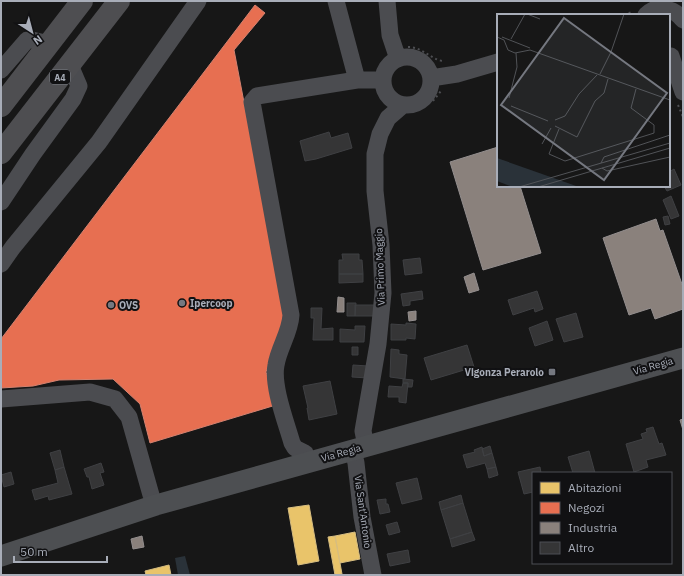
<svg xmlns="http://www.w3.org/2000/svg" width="684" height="576" viewBox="0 0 684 576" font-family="'IBM Plex Sans',sans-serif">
<rect width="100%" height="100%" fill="#171717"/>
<!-- water -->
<path fill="#2a3239" d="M 185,556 L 190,575 L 178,575 L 175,558 Z"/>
<!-- homes -->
<path fill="#e9c46a" stroke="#d6bd81" d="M 309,505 L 319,561 L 298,565 L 288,508 Z
M 355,532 L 360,559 L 340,563 L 335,536 Z
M 335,536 L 342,574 L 335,575 L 328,537 Z
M 169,565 L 171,575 L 146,575 L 145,571 Z"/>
<!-- shops -->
<path fill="#e76f51" stroke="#d48270" d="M 255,5 L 265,13 L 234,50 L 285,317 L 266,372 L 276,405 L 150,443 L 140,404 L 113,379 L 59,380 L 33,386 L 1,388 L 1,339 Z"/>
<!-- industry -->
<path fill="#8a817c" stroke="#938e8e" d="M 498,147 L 498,186 L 520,186 L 541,253 L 483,270 L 450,162 Z
M 656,219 L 660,231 L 663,230 L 683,287 L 683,309 L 655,319 L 651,308 L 629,315 L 603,238 Z
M 474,273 L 479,290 L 469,293 L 464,277 Z
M 338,297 L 344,298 L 344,312 L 337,312 Z
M 416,311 L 416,320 L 409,321 L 408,312 Z
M 683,419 L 683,430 L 680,420 Z
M 142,536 L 144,547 L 133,549 L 131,539 Z"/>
<!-- building -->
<path fill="#353536" stroke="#3f4043" d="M 329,132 L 331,138 L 348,133 L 352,148 L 316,159 L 305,161 L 300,141 Z
M 674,169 L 681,185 L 667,191 L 664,186 L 669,186 L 669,172 Z
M 671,196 L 679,216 L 671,219 L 663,200 Z
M 668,216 L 670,224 L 665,225 L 663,217 Z
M 342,254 L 359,254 L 359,260 L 362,260 L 363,274 L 339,274 L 339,260 L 343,260 Z
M 420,258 L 422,273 L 405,275 L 403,260 Z
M 339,274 L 363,274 L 363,282 L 339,283 Z
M 422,291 L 423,299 L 410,301 L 410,305 L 403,306 L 401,294 Z
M 537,291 L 543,309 L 535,312 L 534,308 L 513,315 L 508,300 Z
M 347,303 L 356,303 L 355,316 L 347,316 Z
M 355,305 L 375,305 L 375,316 L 355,316 Z
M 311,308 L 322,308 L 321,329 L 333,328 L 333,340 L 313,340 L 314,318 L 311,318 Z
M 576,313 L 583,337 L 564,342 L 556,319 Z
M 547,321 L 553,340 L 535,346 L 529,328 Z
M 406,323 L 416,324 L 415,339 L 406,338 L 406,340 L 391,340 L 391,324 L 406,325 Z
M 355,326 L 365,326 L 364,342 L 340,342 L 340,329 L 355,330 Z
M 467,345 L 474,367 L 431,380 L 424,358 Z
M 352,347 L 358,347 L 358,355 L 352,355 Z
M 391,349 L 399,350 L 399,354 L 407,355 L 405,379 L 390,377 Z
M 353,365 L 368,366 L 368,378 L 352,377 Z
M 403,379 L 413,380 L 412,387 L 408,387 L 408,383 L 403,383 Z
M 330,381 L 337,414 L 309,420 L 307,408 L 308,408 L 303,386 Z
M 403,383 L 408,383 L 406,403 L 399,402 L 399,397 L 388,397 L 389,386 L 402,387 Z
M 653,427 L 659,444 L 662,443 L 666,455 L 646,460 L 648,467 L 634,472 L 626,444 L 643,439 L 641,434 L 647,432 L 646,429 Z
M 490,446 L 492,453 L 484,456 L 482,449 Z
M 482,447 L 484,456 L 492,453 L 496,467 L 487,469 L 485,463 L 467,468 L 463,455 L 475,452 L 474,450 Z
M 60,450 L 64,467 L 55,470 L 50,453 Z
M 589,451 L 595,473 L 573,473 L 568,457 Z
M 101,463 L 104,472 L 100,473 L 104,485 L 92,489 L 89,477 L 87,477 L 84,469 Z
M 64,467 L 72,494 L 49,500 L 48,496 L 35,500 L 32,490 L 58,483 L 55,470 Z
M 496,467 L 498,475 L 489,478 L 487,469 Z
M 540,467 L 541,473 L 533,473 L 533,492 L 524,494 L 518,472 Z
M 11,472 L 14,484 L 4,487 L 1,475 Z
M 417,478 L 422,499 L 402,504 L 396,483 Z
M 461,495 L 463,503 L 441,510 L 439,502 Z
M 386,499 L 386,504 L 388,504 L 390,512 L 380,514 L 377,500 Z
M 463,503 L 472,532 L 450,539 L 441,510 Z
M 397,522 L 400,532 L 389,535 L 386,525 Z
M 472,532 L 475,540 L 452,547 L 450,539 Z
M 408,550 L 410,562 L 390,566 L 387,554 Z"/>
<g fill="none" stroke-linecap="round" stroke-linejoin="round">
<!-- path -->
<path stroke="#4d4e52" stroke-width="2" stroke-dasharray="2 3" stroke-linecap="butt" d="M 624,15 L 632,12
M 408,47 C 422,47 429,58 442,61
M 433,101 L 441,91
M 678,105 L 683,117"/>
<!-- minor -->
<path stroke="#4b4c50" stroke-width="17" d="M 336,1 L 357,80
M 387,1 L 390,35 L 398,59
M 646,15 C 657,4 674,8 683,20
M 671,56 L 683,92
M383 81a24 24 0 1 1 48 0a24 24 0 1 1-48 0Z
M 1,70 L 27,40 L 32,40 L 49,44
M 431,78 L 457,74 L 498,62
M 1,202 L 33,154 L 73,99 L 79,86 L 70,65
M 1,264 L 13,247 L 99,142 L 198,1
M 1,399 L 90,392 L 115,399 L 129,417 L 151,495
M 364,436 L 363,431 L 378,344 L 383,293 L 381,245 L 375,191 L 375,154 L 380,134 L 388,118 L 403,105
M 353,450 L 356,463 L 362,517 L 373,575
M 305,453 L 295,448 L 292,443 C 286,422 272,386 276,365 C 279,347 290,333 291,315 L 252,102 L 257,96 L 357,80 L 383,80"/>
<!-- major -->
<path stroke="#4d4f52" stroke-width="21" d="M 1,556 L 156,505 L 683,358"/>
<!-- highway -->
<path stroke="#4e4e51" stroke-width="22" d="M 1,106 L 82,1
M 1,153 L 119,1"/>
</g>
<!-- markers -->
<g fill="#757880" stroke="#111113" stroke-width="1.5">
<circle cx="182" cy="303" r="4"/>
<circle cx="111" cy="305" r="4"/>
<rect x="548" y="368" width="8" height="8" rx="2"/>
</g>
<g text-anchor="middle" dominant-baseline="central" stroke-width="4" stroke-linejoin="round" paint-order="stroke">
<!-- shield labels -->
<rect fill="#111113" stroke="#7b7e86" stroke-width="1" x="50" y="70" width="20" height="14" rx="3"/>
<g font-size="9" font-weight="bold" fill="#a8adb8">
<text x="60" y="77">A4</text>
</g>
<!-- street labels -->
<g font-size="10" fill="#a8adb8" stroke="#111113">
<text transform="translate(380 267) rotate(-92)">Via Primo Maggio</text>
<text transform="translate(653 366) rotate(-16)">Via Regia</text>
<text transform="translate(341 453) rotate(-16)">Via Regia</text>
<text transform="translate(363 512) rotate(82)">Via Sant'Antonio</text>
</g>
<!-- poi labels -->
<g font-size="10" font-weight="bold" fill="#a8adb8" stroke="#111113" text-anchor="start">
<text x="190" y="303">Ipercoop</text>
<text x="119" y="305">OVS</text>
<text x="544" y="372" text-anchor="end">Vigonza Perarolo</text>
</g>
</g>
<!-- overview -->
<g transform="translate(497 14)">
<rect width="173" height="173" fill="#171717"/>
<path d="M 0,144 L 82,173 L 16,173 L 0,167 Z" fill="#2a3239"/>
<path fill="none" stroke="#515357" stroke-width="1" d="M 30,0 L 43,5M 0,23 L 7,26 L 11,36 L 18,39 L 33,36 L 173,86M 5,23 L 33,34M 14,25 L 28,0M 103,60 L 114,38 L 127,0M 12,84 L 20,53 L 19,39M 14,92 L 51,107M 58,106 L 68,102 L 82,80 L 100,61M 58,112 L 80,123 L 98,87 L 107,79 L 111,65M 62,115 L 52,140 L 68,147 L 154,120 L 157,119 L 157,111 L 134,94 L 139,75M 45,130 L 54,114M 104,149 L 107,143 L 173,121M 105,154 L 110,157 L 173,143M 22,173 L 173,129M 41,173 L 173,134"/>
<path fill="#757880" fill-opacity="0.15" stroke="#757880" stroke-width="2" d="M 67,4 L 170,79 L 107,166 L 4,91 Z"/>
<rect width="173" height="173" fill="none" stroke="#a8adb8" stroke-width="2"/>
</g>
<!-- border -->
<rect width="684" height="576" fill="none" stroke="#a8adb8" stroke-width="4"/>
<!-- legend -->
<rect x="532" y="472" width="140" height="92" fill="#111113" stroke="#4d4f55"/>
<rect x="540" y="482" width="20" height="12" fill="#e9c46a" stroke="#4d4f55"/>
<text x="568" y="492" font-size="12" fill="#a8adb8">Abitazioni</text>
<rect x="540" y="502" width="20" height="12" fill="#e76f51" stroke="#4d4f55"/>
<text x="568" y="512" font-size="12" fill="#a8adb8">Negozi</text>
<rect x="540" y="522" width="20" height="12" fill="#8a817c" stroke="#4d4f55"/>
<text x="568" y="532" font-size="12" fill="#a8adb8">Industria</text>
<rect x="540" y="542" width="20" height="12" fill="#353536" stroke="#4d4f55"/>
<text x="568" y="552" font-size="12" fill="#a8adb8">Altro</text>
<!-- north arrow -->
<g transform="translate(32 32) rotate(144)" stroke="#111113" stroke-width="3" paint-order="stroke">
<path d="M0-3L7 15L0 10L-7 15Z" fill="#a8adb8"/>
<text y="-6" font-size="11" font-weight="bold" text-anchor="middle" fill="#a8adb8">N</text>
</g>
<!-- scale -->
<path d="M14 556v6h93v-6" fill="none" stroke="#a8adb8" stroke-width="2"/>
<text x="20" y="556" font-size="12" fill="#a8adb8" stroke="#111113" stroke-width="3" paint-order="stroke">50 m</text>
</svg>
